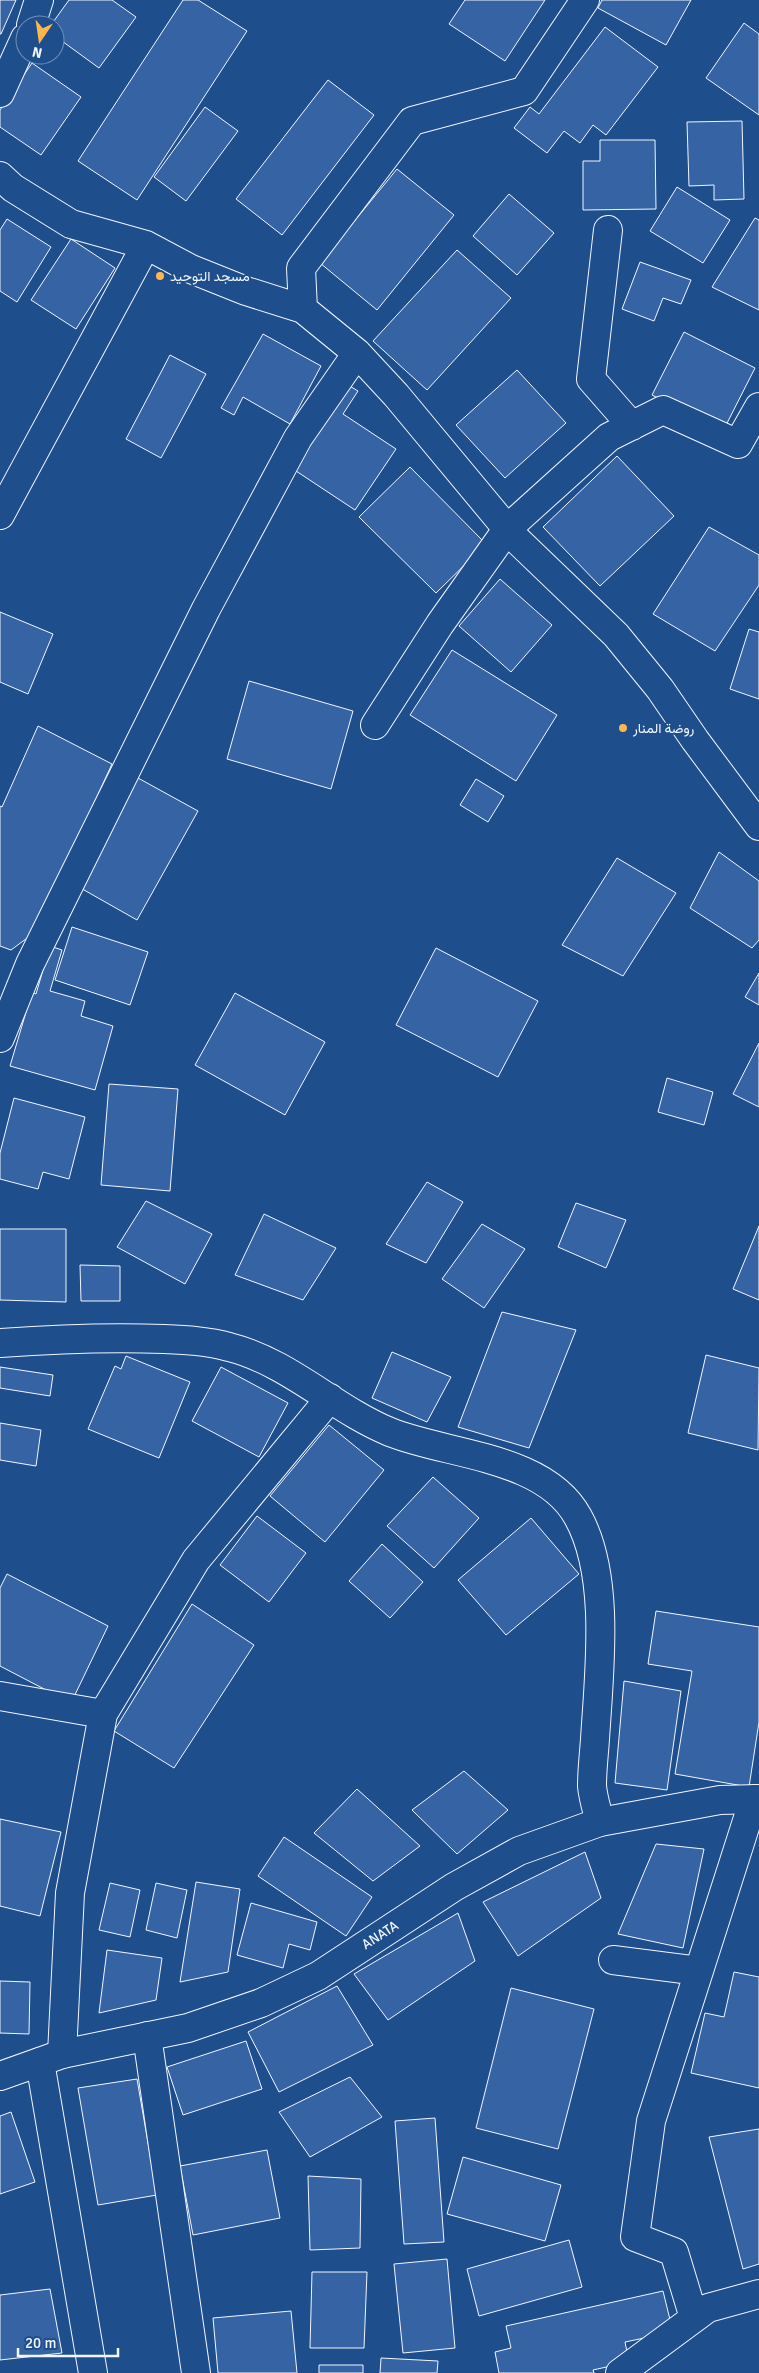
<svg xmlns="http://www.w3.org/2000/svg" width="759" height="2373" viewBox="0 0 759 2373" font-family="Signika,Vazirmatn,sans-serif">
<rect width="100%" height="100%" fill="#1f4e8c"/>
<!-- building -->
<path fill="#3563a3" stroke="#f2f6ff" d="M 0,0 L 16,0 L 1,34 L 0,34 Z
M 69,0 L 112,0 L 136,17 L 99,68 L 55,36 L 55,25 L 51,25 Z
M 183,0 L 198,0 L 247,31 L 137,200 L 78,161 Z
M 465,0 L 545,0 L 505,61 L 449,24 Z
M 602,0 L 691,0 L 666,45 L 598,8 Z
M 744,23 L 759,34 L 759,115 L 706,78 Z
M 605,27 L 658,67 L 606,135 L 593,125 L 580,143 L 564,131 L 547,153 L 514,128 L 530,107 L 539,114 Z
M 32,63 L 81,97 L 41,155 L 0,127 L 0,110 Z
M 328,80 L 374,115 L 282,235 L 236,199 Z
M 205,107 L 238,131 L 186,201 L 154,177 Z
M 742,121 L 744,199 L 714,200 L 714,185 L 689,186 L 687,122 Z
M 600,140 L 655,140 L 656,209 L 583,210 L 583,161 L 600,161 Z
M 397,169 L 454,215 L 377,310 L 320,263 Z
M 677,187 L 730,220 L 703,263 L 650,231 Z
M 509,194 L 554,233 L 517,275 L 473,236 Z
M 755,218 L 759,220 L 759,310 L 712,287 Z
M 7,219 L 51,247 L 17,302 L 0,291 L 0,230 Z
M 71,239 L 115,268 L 76,329 L 31,300 Z
M 457,250 L 511,298 L 427,390 L 373,341 Z
M 640,262 L 691,280 L 681,304 L 663,298 L 654,321 L 622,309 Z
M 684,332 L 755,368 L 723,431 L 652,395 Z
M 263,334 L 321,366 L 290,424 L 243,397 L 234,415 L 221,408 Z
M 170,355 L 206,374 L 161,458 L 126,439 Z
M 517,370 L 566,423 L 505,478 L 456,425 Z
M 348,385 L 358,391 L 343,414 L 396,449 L 355,510 L 293,469 Z
M 617,456 L 674,516 L 600,586 L 543,527 Z
M 410,467 L 486,544 L 436,593 L 359,517 Z
M 709,527 L 759,555 L 759,585 L 715,651 L 653,614 Z
M 500,579 L 552,625 L 511,672 L 459,626 Z
M 0,612 L 53,634 L 28,694 L 0,682 Z
M 749,629 L 759,632 L 759,699 L 730,689 Z
M 452,650 L 557,715 L 516,781 L 410,715 Z
M 249,681 L 353,711 L 331,789 L 227,759 Z
M 38,726 L 112,764 L 34,933 L 11,950 L 0,946 L 0,806 L 2,807 Z
M 138,778 L 198,811 L 137,920 L 77,886 Z
M 476,779 L 504,796 L 488,822 L 460,805 Z
M 719,852 L 759,881 L 759,940 L 752,948 L 690,908 Z
M 617,858 L 676,893 L 623,976 L 562,945 Z
M 72,927 L 148,952 L 130,1005 L 55,980 Z
M 50,946 L 62,950 L 50,991 L 85,1001 L 81,1016 L 113,1026 L 95,1090 L 10,1066 L 32,992 L 36,994 Z
M 436,948 L 538,1001 L 498,1077 L 396,1025 Z
M 759,973 L 759,1005 L 745,997 Z
M 235,993 L 325,1042 L 285,1115 L 195,1065 Z
M 759,1043 L 759,1107 L 733,1094 Z
M 667,1078 L 713,1092 L 704,1125 L 658,1112 Z
M 109,1084 L 178,1089 L 170,1191 L 101,1185 Z
M 14,1098 L 85,1117 L 69,1179 L 43,1172 L 38,1189 L 0,1179 L 0,1153 Z
M 427,1182 L 463,1202 L 426,1263 L 386,1244 Z
M 146,1201 L 212,1234 L 185,1284 L 117,1247 Z
M 576,1203 L 626,1220 L 606,1268 L 558,1247 Z
M 264,1214 L 336,1248 L 303,1300 L 235,1275 Z
M 482,1224 L 525,1249 L 484,1308 L 442,1279 Z
M 759,1226 L 759,1300 L 733,1289 Z
M 0,1229 L 66,1229 L 66,1302 L 0,1300 Z
M 80,1265 L 120,1266 L 120,1301 L 81,1301 Z
M 502,1312 L 576,1330 L 529,1448 L 458,1427 Z
M 392,1352 L 451,1377 L 427,1422 L 372,1398 Z
M 706,1355 L 759,1368 L 758,1450 L 688,1433 Z
M 126,1356 L 190,1382 L 159,1458 L 88,1429 L 115,1366 L 121,1369 Z
M 0,1367 L 53,1375 L 50,1396 L 0,1388 Z
M 221,1367 L 288,1403 L 259,1457 L 192,1421 Z
M 0,1423 L 41,1430 L 36,1466 L 0,1460 Z
M 329,1425 L 384,1470 L 325,1542 L 270,1496 Z
M 433,1477 L 479,1518 L 434,1568 L 387,1526 Z
M 257,1516 L 306,1553 L 269,1602 L 220,1565 Z
M 531,1518 L 579,1574 L 506,1635 L 458,1580 Z
M 382,1544 L 423,1582 L 390,1618 L 349,1581 Z
M 7,1574 L 108,1626 L 71,1703 L 0,1666 L 0,1588 Z
M 192,1604 L 254,1645 L 174,1768 L 114,1731 Z
M 656,1611 L 759,1627 L 759,1722 L 749,1787 L 675,1774 L 692,1671 L 648,1664 Z
M 624,1681 L 681,1691 L 667,1790 L 615,1783 Z
M 464,1771 L 508,1810 L 457,1854 L 412,1810 Z
M 357,1789 L 420,1846 L 373,1881 L 314,1833 Z
M 0,1819 L 61,1832 L 40,1916 L 0,1906 Z
M 284,1837 L 372,1897 L 346,1936 L 258,1876 Z
M 656,1844 L 704,1849 L 683,1948 L 618,1934 Z
M 585,1852 L 601,1898 L 518,1956 L 483,1902 Z
M 196,1882 L 240,1889 L 228,1972 L 180,1982 Z
M 110,1883 L 140,1890 L 130,1937 L 99,1930 Z
M 156,1883 L 187,1890 L 177,1938 L 146,1930 Z
M 251,1903 L 317,1922 L 310,1950 L 289,1944 L 283,1968 L 237,1955 Z
M 458,1913 L 475,1961 L 388,2020 L 354,1974 Z
M 107,1950 L 162,1958 L 156,2000 L 99,2013 Z
M 734,1972 L 759,1977 L 759,2088 L 691,2073 L 705,2013 L 724,2017 Z
M 0,1981 L 30,1982 L 29,2034 L 0,2033 Z
M 337,1986 L 373,2045 L 279,2092 L 248,2032 Z
M 511,1988 L 594,2009 L 558,2149 L 476,2128 Z
M 246,2041 L 262,2089 L 183,2115 L 167,2067 Z
M 350,2077 L 382,2117 L 310,2157 L 279,2112 Z
M 137,2079 L 157,2195 L 98,2205 L 78,2088 Z
M 11,2112 L 35,2182 L 0,2194 L 0,2116 Z
M 435,2118 L 444,2242 L 404,2244 L 395,2121 Z
M 759,2129 L 759,2264 L 743,2269 L 709,2137 Z
M 267,2150 L 280,2218 L 193,2235 L 180,2166 Z
M 463,2157 L 561,2185 L 545,2241 L 447,2214 Z
M 308,2176 L 361,2179 L 360,2248 L 310,2250 Z
M 569,2240 L 582,2287 L 479,2316 L 467,2269 Z
M 447,2259 L 455,2348 L 403,2353 L 394,2264 Z
M 312,2272 L 367,2272 L 364,2348 L 310,2348 Z
M 50,2289 L 62,2353 L 0,2360 L 0,2295 Z
M 663,2291 L 673,2332 L 625,2342 L 629,2362 L 593,2370 L 594,2373 L 499,2373 L 495,2352 L 511,2348 L 506,2326 Z
M 291,2311 L 297,2373 L 218,2373 L 213,2318 Z
M 381,2358 L 438,2361 L 437,2373 L 380,2373 Z
M 319,2365 L 363,2365 L 363,2373 L 319,2373 Z"/>
<g fill="none" stroke-linecap="round" stroke-linejoin="round">
<defs>
<path id="street" d="M 31,25 L 39,0
M 0,93 L 25,38
M 0,176 L 13,188 L 71,224 L 146,245 L 191,269 L 246,291 L 303,309 L 357,353 L 396,395 L 514,537 L 616,635 L 660,689 L 695,740 L 759,826
M 608,230 L 591,379 L 632,426
M 303,309 L 301,268 L 412,121 L 524,91 L 585,0
M 0,515 L 146,245
M 375,725 L 440,624 L 508,528 L 609,437 L 663,410 L 738,444 L 759,407
M 0,1038 L 30,964 L 206,609 L 298,438 L 357,353
M 0,1343 C 55,1339 109,1337 164,1339 C 186,1340 208,1341 229,1347 C 289,1362 334,1409 390,1432 C 447,1455 545,1456 578,1517 C 611,1576 599,1673 595,1739 C 594,1754 592,1770 592,1786 C 593,1798 597,1810 600,1822
M 0,1696 L 103,1714
M 613,1960 L 699,1971
M 147,2036 L 196,2373
M 62,2054 L 70,1893 L 103,1714 L 196,1560 L 330,1398
M 40,2062 L 93,2373
M 694,2318 L 674,2252 L 635,2237 L 651,2121 L 754,1799
M 620,2373 L 708,2308 L 759,2294"/>
<path id="secondary" d="M 0,2076 L 62,2054 L 188,2028 L 261,2003 L 318,1976 L 454,1887 L 519,1851 L 600,1822 L 720,1800 L 759,1799"/>
</defs>
<!-- street casing -->
<use href="#street" stroke="#f2f6ff" stroke-width="30"/>
<!-- secondary casing -->
<use href="#secondary" stroke="#f2f6ff" stroke-width="30"/>
<!-- street -->
<use href="#street" stroke="#1f4e8c" stroke-width="28"/>
<!-- secondary -->
<use href="#secondary" stroke="#1f4e8c" stroke-width="28"/>
</g>
<!-- markers -->
<g fill="#ffb74d" stroke="#1f4e8c" stroke-width="2">
<circle cx="160" cy="276" r="5"/>
<circle cx="623" cy="728" r="5"/>
</g>
<g text-anchor="middle" dominant-baseline="central" stroke-width="4" stroke-linejoin="round" paint-order="stroke">
<!-- poi labels -->
<g font-size="14" fill="#f2f6ff" stroke="#1f4e8c" text-anchor="start">
<text x="170" y="276">مسجد التوحيد</text>
<text x="633" y="728">روضة المنار</text>
</g>
<!-- street labels -->
<g font-size="14" fill="#f2f6ff" stroke="#1f4e8c">
<text transform="translate(380 1935) rotate(-33)">ANATA</text>
</g>
</g>
<!-- north arrow -->
<g transform="translate(40 40) rotate(193)"><circle r="24" fill="#1f4e8c" stroke="#7391ba"/>
<path d="M0-4L9 19L0 12L-9 19Z" fill="#ffb74d"/>
<text y="-8" font-size="14" font-weight="bold" text-anchor="middle" fill="#f2f6ff">N</text>
</g>
<!-- scale -->
<path d="M18 2348v8h100v-8" fill="none" stroke="#f2f6ff" stroke-width="2.5"/>
<text x="25" y="2348" font-size="15" fill="#f2f6ff" stroke="#1f4e8c" stroke-width="4" paint-order="stroke">20 m</text>
</svg>
